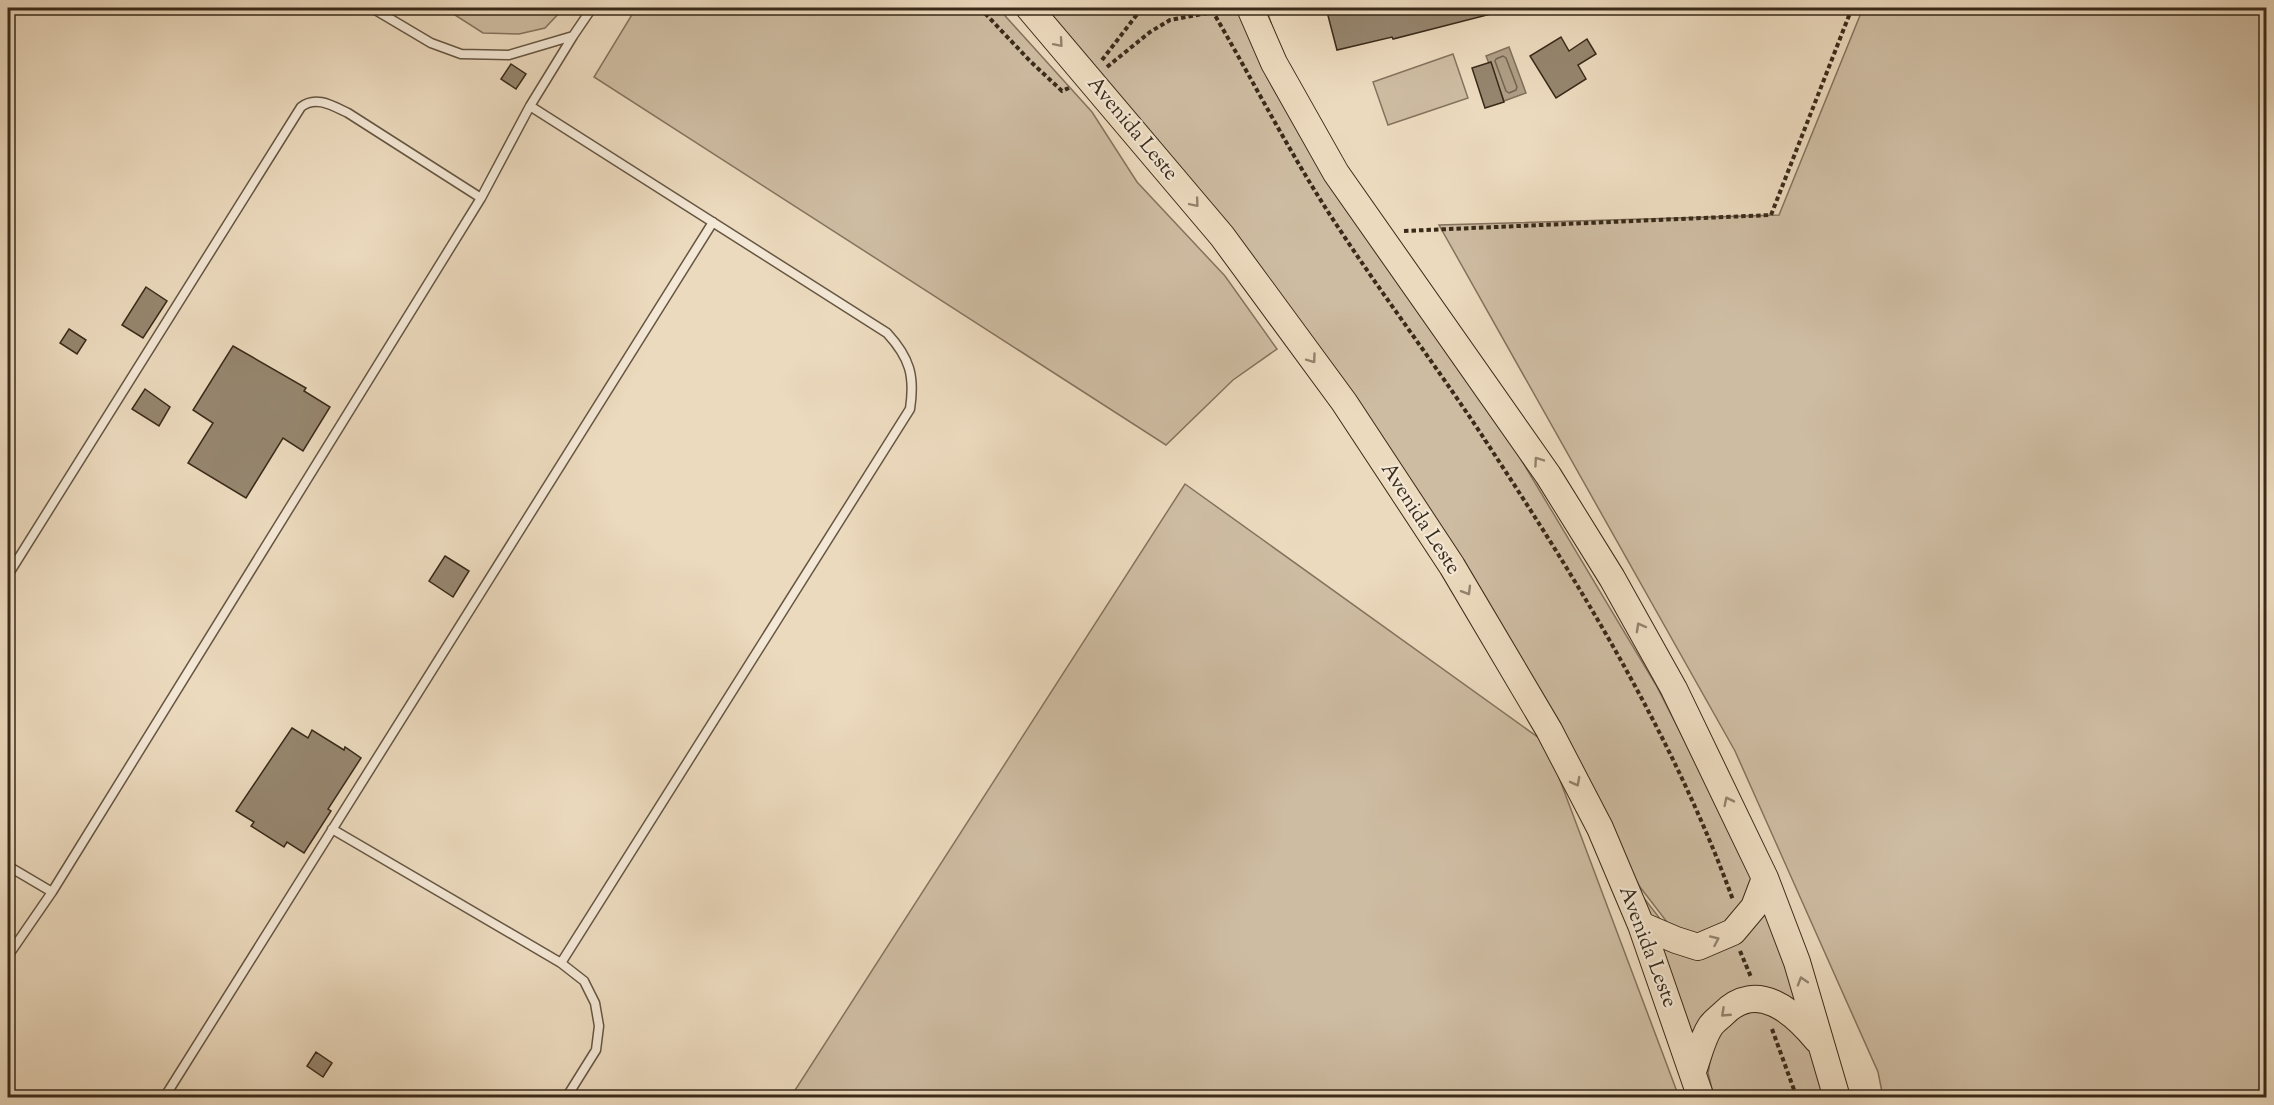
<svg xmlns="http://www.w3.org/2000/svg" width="2274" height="1105" viewBox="0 0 2274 1105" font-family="'Sorts Mill Goudy',serif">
<rect width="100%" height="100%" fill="#ecdabe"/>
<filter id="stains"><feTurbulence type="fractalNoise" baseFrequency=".00333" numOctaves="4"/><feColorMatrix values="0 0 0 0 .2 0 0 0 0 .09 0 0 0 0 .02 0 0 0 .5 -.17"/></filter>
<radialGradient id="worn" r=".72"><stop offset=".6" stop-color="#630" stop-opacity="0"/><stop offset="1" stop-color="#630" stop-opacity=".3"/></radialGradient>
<!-- green -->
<path fill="#cebca2" stroke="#84735e" stroke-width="1.5" d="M 444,8 L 564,8 L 545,28 L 519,34 L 483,33 Z
M 636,8 L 998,8 L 1092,112 L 1137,182 L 1225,276 L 1277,349 L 1233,380 L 1166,445 L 594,77 Z
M 1040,8 L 1266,8 L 1281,53 L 1355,182 L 1656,685 L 1748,865 L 1759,912 L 1700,943 L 1670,926 L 1640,887 L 1558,739 L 1346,400 Z
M 1863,8 L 2266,8 L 2266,1097 L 1883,1097 L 1878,1072 L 1735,751 L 1439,225 L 1779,215 Z
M 1453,54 L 1468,98 L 1388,125 L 1373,82 Z
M 1185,484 L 1546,743 L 1679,1097 L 790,1098 Z
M 1640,893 L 1668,929 L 1700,946 L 1765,896 L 1808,1017 L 1743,1000 L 1713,1031 L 1706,1070 Z
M 1744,1002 L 1805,1015 L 1830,1097 L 1714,1097 L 1708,1073 L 1715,1032 Z"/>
<!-- water -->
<path fill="#af9e86" stroke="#80705a" stroke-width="1.5" d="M 1509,47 L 1526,93 L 1504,101 L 1486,56 Z"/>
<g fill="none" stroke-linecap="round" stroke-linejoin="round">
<!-- shore -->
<path stroke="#746450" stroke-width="1.5" d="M 1503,56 L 1506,58 L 1517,87 L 1516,90 L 1509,93 L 1506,91 L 1495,61 L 1496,59 Z"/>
</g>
<!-- building -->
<path fill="#96866f" stroke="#392a19" stroke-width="1.5" d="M 1326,8 L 1495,8 L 1495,13 L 1393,39 L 1392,37 L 1337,50 Z
M 1561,37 L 1569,51 L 1587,39 L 1596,54 L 1578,65 L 1586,79 L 1556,98 L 1530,56 Z
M 1491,62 L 1504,102 L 1485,108 L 1472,68 Z
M 511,64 L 526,74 L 516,89 L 501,79 Z
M 146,287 L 167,301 L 143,338 L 122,325 Z
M 69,329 L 86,340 L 77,354 L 60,343 Z
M 233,346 L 306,388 L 304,391 L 330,407 L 303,451 L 283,438 L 246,498 L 188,463 L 213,423 L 193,410 Z
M 145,389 L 170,407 L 159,426 L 132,409 Z
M 445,556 L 469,571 L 453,597 L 429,581 Z
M 292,728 L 308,738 L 312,730 L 344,750 L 345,747 L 361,758 L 328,809 L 331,811 L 304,853 L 287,842 L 284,847 L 251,826 L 254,822 L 236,811 Z
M 316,1052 L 332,1063 L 323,1077 L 307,1066 Z"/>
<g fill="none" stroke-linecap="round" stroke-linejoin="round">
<defs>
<path id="lane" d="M 372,8 L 431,43 L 461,54 L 509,55 L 573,36 L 592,8
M 530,106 L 887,333 C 910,358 915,376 910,409 L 561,963
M 8,575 L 301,107 C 316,95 333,106 348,113 L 481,198
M 332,829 L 561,963 L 584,981 L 595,1003 L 599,1026 L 596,1050 L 566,1098
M 8,866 L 52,892
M 8,956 L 52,892 L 481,198 L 530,106 L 573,36
M 164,1098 L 713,222"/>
<path id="primary" d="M 1029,8 L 1222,236 L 1344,402 L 1452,566 L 1549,730 L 1600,828 L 1641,925 L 1701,1098
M 1250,8 L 1274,63 L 1336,173 L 1548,475 L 1612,578 L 1674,689 L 1765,878 L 1797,962 L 1837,1098
M 1641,925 L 1676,940 L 1698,947 L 1733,932 L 1754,907 L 1765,878
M 1693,1071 C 1698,1058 1702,1039 1710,1027 C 1713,1022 1719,1018 1723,1014 C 1757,979 1794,1012 1817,1040"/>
</defs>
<!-- lane casing -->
<use href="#lane" stroke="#665642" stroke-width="11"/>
<!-- primary casing -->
<use href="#primary" stroke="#392a19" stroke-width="28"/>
<!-- path -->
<path stroke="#392a19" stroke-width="4" stroke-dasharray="4.5 3" stroke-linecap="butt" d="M 980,8 L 1030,61 L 1062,91 L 1069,88
M 1102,60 L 1142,8
M 1107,67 L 1150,32 L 1170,20 L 1213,12 C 1255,84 1292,158 1338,227 C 1385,299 1438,368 1485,440 C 1581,586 1673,736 1733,900
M 1404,231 L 1771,215 L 1852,8
M 1740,951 L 1751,977
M 1772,1029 L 1797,1098"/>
<!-- lane -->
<use href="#lane" stroke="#f3e7d5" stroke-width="8"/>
<!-- primary -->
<use href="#primary" stroke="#ecdabe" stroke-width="26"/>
</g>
<!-- one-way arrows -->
<defs><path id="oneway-chevron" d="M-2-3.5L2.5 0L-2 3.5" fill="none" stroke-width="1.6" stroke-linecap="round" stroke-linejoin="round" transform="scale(1.5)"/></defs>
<g stroke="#92826c">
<use href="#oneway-chevron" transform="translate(1059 43) rotate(49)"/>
<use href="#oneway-chevron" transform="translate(1195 203) rotate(50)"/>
<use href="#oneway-chevron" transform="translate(1312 359) rotate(54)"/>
<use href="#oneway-chevron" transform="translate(1538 461) rotate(-125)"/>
<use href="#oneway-chevron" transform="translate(1467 591) rotate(59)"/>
<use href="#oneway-chevron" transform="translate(1640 627) rotate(-119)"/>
<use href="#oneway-chevron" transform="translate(1576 782) rotate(62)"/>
<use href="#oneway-chevron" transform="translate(1728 801) rotate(-116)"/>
<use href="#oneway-chevron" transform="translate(1715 940) rotate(-24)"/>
<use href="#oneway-chevron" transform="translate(1802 981) rotate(-107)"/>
<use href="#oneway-chevron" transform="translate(1725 1013) rotate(137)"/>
</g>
<g text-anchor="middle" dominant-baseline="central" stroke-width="4.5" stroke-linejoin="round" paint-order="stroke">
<!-- street labels -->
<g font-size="21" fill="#392a19" stroke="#f3e7d5">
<text transform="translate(1132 129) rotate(50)">Avenida Leste</text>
<text transform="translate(1420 519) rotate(57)">Avenida Leste</text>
<text transform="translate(1647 947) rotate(69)">Avenida Leste</text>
</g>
</g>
<!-- margin -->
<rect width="2274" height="1105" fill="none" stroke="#ecdabe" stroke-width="30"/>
<rect x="9" y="9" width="2256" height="1087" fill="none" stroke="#392a19" stroke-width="3"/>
<rect x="15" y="15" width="2244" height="1075" fill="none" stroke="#392a19" stroke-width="1.5"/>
<rect width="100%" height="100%" filter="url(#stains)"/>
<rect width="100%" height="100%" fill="url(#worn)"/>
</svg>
